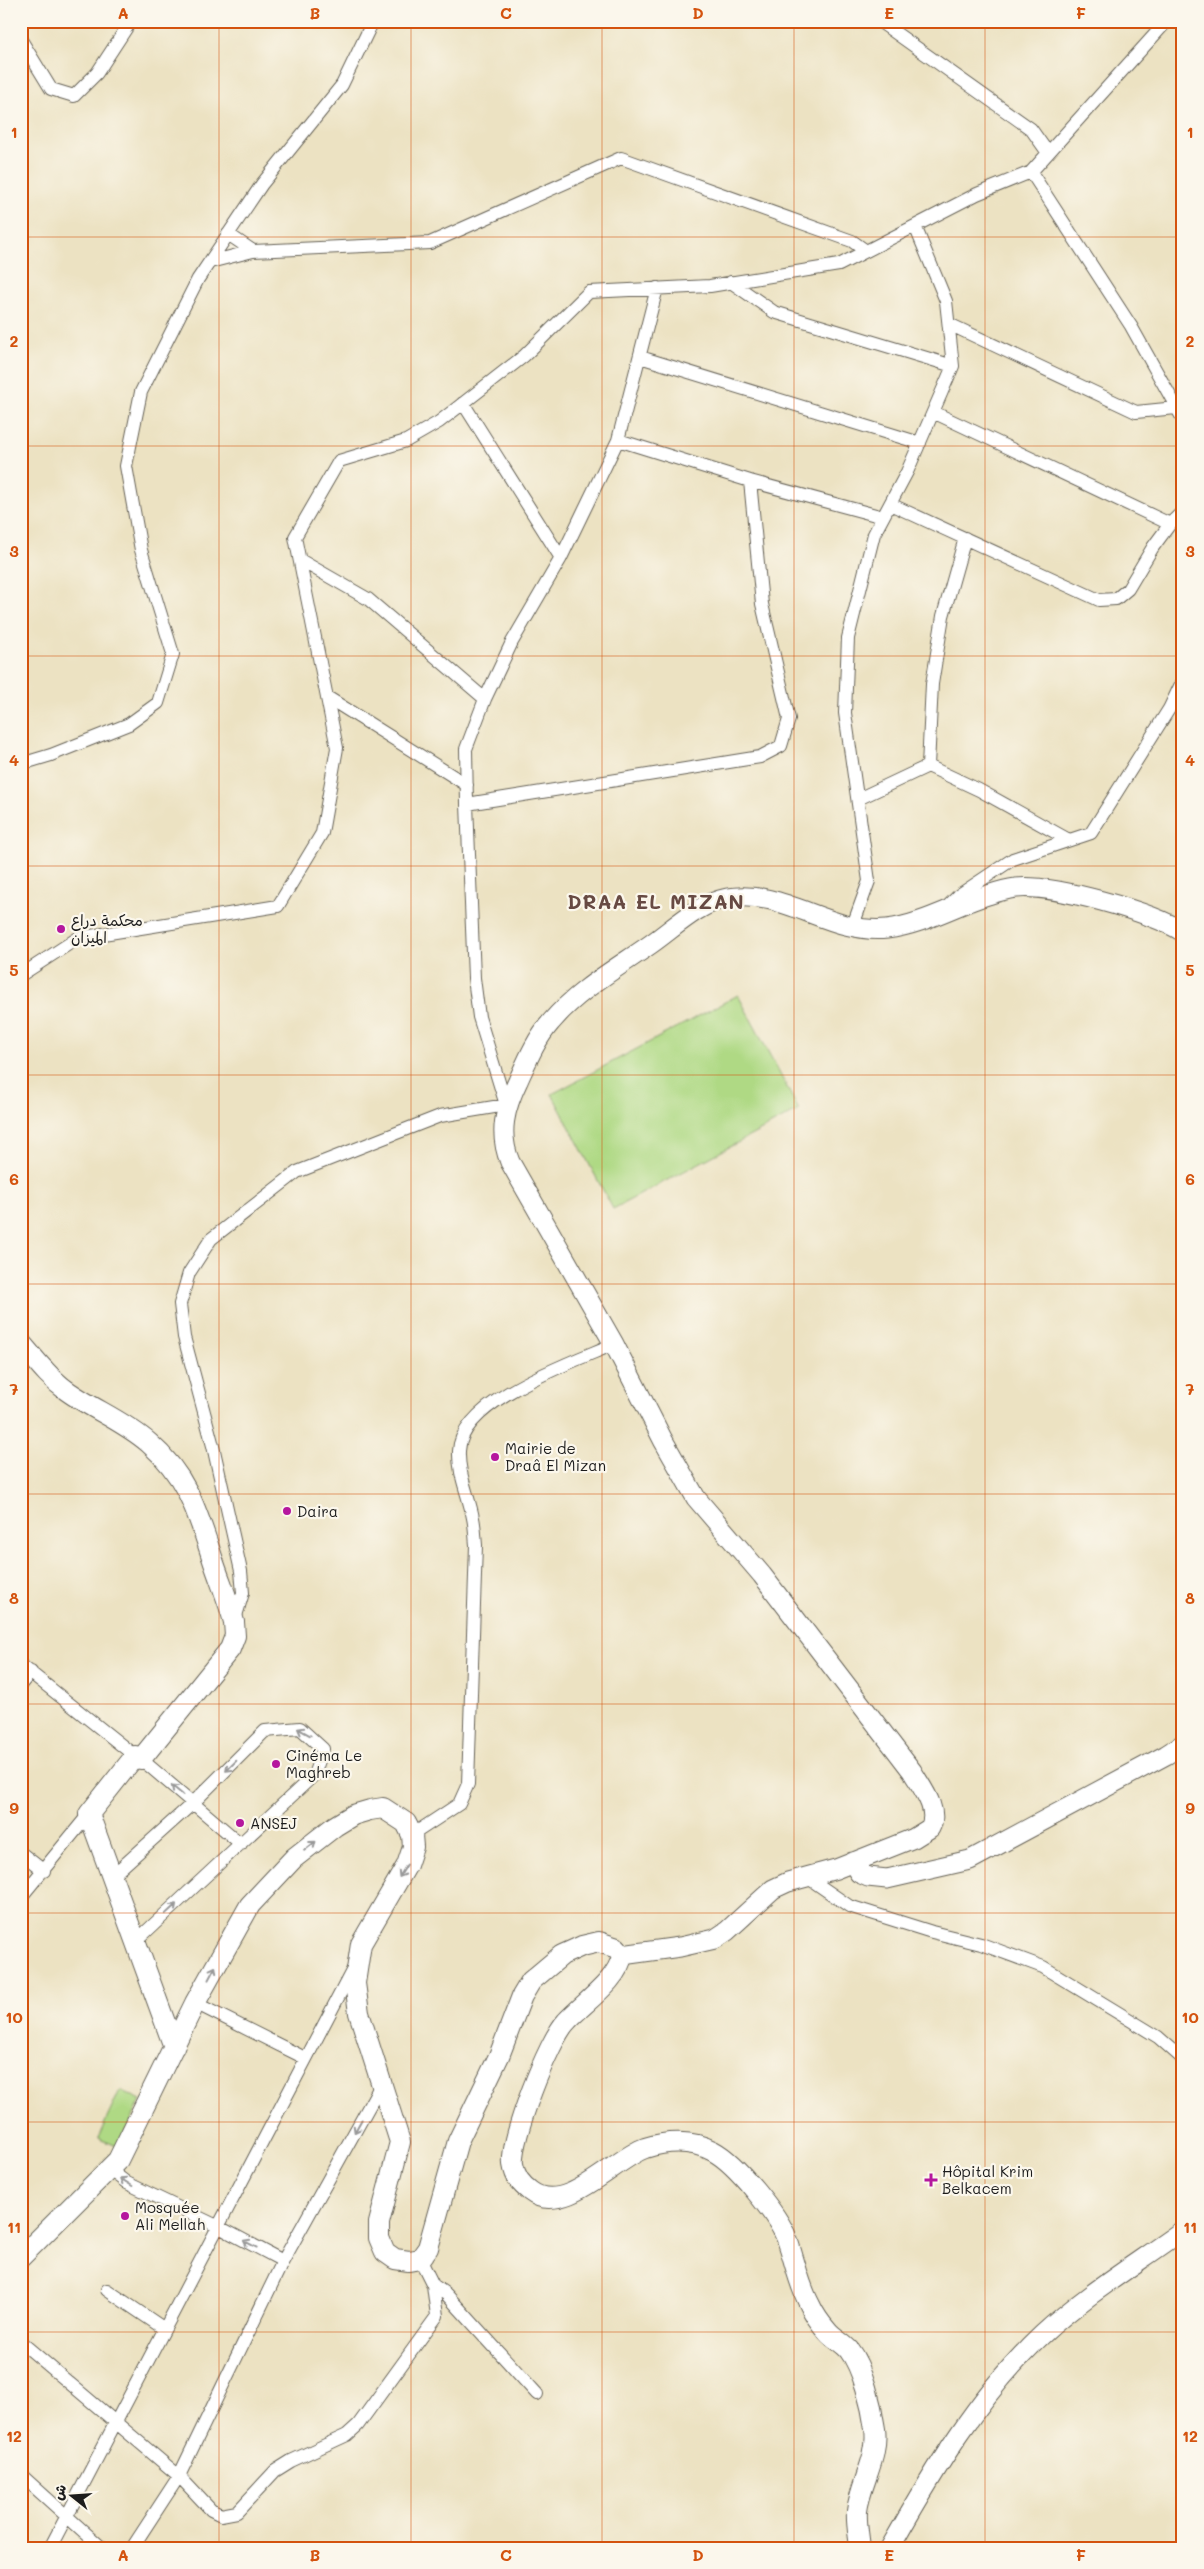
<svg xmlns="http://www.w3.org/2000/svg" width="1204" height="2569" viewBox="0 0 1204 2569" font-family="Mali,'Playpen Sans Arabic',sans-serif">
<rect width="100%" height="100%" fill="#fbf7ec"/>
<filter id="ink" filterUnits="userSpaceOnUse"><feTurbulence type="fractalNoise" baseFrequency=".02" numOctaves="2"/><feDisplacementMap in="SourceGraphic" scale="10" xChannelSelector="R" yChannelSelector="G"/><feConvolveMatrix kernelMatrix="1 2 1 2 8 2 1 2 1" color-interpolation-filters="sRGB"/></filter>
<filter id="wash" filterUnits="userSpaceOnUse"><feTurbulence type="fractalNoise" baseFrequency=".0096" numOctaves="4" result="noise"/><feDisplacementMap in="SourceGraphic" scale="20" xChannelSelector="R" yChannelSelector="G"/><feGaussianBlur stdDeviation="1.12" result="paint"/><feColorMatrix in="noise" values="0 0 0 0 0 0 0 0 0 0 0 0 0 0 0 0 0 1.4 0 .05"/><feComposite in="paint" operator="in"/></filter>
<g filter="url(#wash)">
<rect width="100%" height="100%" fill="#ece2c2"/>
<!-- green -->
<path fill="#afd984" stroke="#667a50" d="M 738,995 L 799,1110 L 613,1209 L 552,1094 Z
M 120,2090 L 141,2100 L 119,2147 L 98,2138 Z"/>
</g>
<g filter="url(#ink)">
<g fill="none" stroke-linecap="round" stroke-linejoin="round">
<defs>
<path id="street" d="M 879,21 L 1031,129 L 1048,153
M 21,40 L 51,89 L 74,96 L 97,73 L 131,21
M 1031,172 L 1167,21
M 253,251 L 430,243 L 621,158 L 852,241 L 866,251
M 210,262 L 253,251 L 228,234
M 731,282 L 774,312 L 953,366
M 949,324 L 1136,412 L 1176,408
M 640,357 L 920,443
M 463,403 L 561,558
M 933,412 L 1170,524
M 618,440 L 657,288
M 750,481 L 883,517
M 890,504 L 1099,600 L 1116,599 L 1128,589 L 1153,547 L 1170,524 L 1183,511
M 300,560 L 368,599 L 485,699 L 466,749 L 467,804 L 760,757 L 781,746 L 789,719 L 762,604 L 750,481 L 618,440 L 561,558 L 512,642 L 485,699
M 327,697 L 467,785
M 21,764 L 51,755 L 129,724 L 158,703 L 173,654 L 141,550 L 126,466 L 141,392 L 198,279 L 262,184 L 342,85 L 373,21
M 928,766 L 979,790 L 1069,840
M 858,799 L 928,766 L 932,684 L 943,616 L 965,538
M 947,907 L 959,895 L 1013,859 L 1091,833 L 1169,709 L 1183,680
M 852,928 L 869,881 L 845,713 L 848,638 L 874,534 L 907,472 L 953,366 L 946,301 L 915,226
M 21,975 L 78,938 L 278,906 L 322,833 L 337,748 L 295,537 L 339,461 L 406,441 L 439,422 L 524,356 L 589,292 L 710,286 L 839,265 L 977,194 L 1031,172 L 1131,326 L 1183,419
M 235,1619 L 243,1593 L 241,1571 L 213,1446 L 184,1337 L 180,1304 L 189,1273 L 211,1239 L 297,1172 L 440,1116 L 506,1105 L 479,1017 L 474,978 L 467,804
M 21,1665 L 135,1756
M 21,1684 L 31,1672
M 141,1759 L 241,1844
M 412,1835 L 459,1804 L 468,1784 L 476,1545 C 475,1536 475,1527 473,1518 C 469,1496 458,1474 459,1451 C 461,1400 573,1362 614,1344
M 21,1853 L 44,1871
M 112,1876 L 193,1803 L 265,1731 L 300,1728 L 323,1749 L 314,1775 L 135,1942
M 807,1877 L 849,1906 L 932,1932 L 981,1944 L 1043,1967 L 1158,2037 L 1183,2059
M 21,1897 L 89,1814
M 195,2003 L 305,2058
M 110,2170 L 127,2183 L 217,2226 L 283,2261
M 433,2285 L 446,2294 L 537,2394
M 107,2290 L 163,2328
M 21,2342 L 179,2476 L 211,2510 L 221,2515 L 237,2512 L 275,2471 L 291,2461 L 347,2435 L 358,2425 L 437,2316 L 433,2285 L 420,2259
M 21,2475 L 102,2548
M 50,2548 L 353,1969
M 132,2548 L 179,2476 L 283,2261 L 382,2083"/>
<path id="secondary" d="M 852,1862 L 859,1873 L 868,1877 L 887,1879 L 970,1860 L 1166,1755 L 1183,1744
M 622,1955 L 680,1947 L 715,1939 L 727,1931 L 773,1889 L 788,1882 L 836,1869 L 914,1838 L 930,1828 C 940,1809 921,1787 912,1771 L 762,1575 L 696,1498 L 663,1440 L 614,1344 L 510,1162 C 498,1133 505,1108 518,1081 C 527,1061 536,1039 551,1022 C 578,990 617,968 651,944 C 674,928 699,903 727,898 C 784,888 831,935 887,929 C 922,925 955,905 988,895 C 997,892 1007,889 1016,888 C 1052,884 1153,912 1183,932
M 890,2548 C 933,2472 978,2395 1042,2335 C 1085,2295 1136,2264 1183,2230"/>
<path id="primary" d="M 21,1343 C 36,1360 48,1377 66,1390 C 92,1409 124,1421 149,1443 C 187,1476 197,1511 212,1557 C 219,1579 228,1599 234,1622 L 235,1636 L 230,1649 L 141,1759 L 135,1756 L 89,1814 L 174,2047
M 21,2257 L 118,2160 L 195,2003 L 250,1905 L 294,1858 L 335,1826 L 353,1815 L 370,1810 L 383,1808 L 406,1823 L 412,1835 L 413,1847 L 407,1865 L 361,1944 L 355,1983 L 359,2013 L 400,2142 L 379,2223 L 379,2238 L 385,2252 L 395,2259 L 409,2261 L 420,2259 L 428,2248 L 458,2141 L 499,2056 L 522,1996 L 531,1981 L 562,1955 L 582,1946 L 599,1942 L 617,1948 L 622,1955 C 619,1980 583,2003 566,2022 C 549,2040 510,2139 513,2164 C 515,2177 521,2184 530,2191 C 564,2218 614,2159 645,2148 C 667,2141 692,2140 713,2151 C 736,2163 778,2215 787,2239 C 795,2261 798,2283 810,2305 C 814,2314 821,2324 828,2332 C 834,2339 843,2343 849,2350 C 863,2368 872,2407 875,2429 C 879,2457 860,2484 857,2511 C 856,2523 859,2536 860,2548"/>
</defs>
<!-- street casing -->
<use href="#street" stroke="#656156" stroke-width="14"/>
<!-- secondary casing -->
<use href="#secondary" stroke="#656156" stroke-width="21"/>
<!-- primary casing -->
<use href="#primary" stroke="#656156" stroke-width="22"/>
<!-- street -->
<use href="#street" stroke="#fff" stroke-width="12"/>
<!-- secondary -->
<use href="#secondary" stroke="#fff" stroke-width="19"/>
<!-- primary -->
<use href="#primary" stroke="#fff" stroke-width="20"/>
</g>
<!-- one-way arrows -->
<defs><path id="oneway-shaft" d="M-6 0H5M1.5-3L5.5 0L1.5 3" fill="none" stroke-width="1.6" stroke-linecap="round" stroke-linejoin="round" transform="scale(1.25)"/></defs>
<g stroke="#999">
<use href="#oneway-shaft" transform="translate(304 1732) rotate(-151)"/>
<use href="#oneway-shaft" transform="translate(231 1766) rotate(135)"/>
<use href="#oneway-shaft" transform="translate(177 1790) rotate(-140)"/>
<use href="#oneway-shaft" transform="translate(310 1846) rotate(-38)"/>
<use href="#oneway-shaft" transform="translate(403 1871) rotate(121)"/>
<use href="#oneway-shaft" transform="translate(171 1909) rotate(-43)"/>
<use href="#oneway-shaft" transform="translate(212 1973) rotate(-62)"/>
<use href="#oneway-shaft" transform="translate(358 2126) rotate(119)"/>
<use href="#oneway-shaft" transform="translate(126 2182) rotate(-148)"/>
<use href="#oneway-shaft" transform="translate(250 2244) rotate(-152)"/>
</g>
</g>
<!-- grid -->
<path fill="none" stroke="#d4530e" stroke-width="1" stroke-opacity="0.55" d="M 219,21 L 219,2548M 411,21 L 411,2548M 602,21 L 602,2548M 794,21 L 794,2548M 985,21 L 985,2548M 21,237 L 1183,237M 21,446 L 1183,446M 21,656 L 1183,656M 21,866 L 1183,866M 21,1075 L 1183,1075M 21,1284 L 1183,1284M 21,1494 L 1183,1494M 21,1704 L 1183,1704M 21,1913 L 1183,1913M 21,2122 L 1183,2122M 21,2332 L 1183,2332"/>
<!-- markers -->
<g fill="#b5179e" stroke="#fbf7ec" stroke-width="2">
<circle cx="61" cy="929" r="5"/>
<circle cx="495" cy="1457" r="5"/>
<circle cx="287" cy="1511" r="5"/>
<circle cx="276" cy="1764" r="5"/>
<circle cx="240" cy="1823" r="5"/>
<path d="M928.5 2172.5h5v5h5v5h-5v5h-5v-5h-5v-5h5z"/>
<circle cx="125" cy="2216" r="5"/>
</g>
<g text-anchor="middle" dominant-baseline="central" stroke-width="4.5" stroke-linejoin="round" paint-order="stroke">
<!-- poi labels -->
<g font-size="15" fill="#1c1c1c" stroke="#fbf7ec" text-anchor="start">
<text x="71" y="920">محكمة دراع<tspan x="71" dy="17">الميزان</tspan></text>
<text x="505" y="1448">Mairie de<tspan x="505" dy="17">Draâ El Mizan</tspan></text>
<text x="297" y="1511">Daira</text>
<text x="286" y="1755">Cinéma Le<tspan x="286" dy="17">Maghreb</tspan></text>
<text x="250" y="1823">ANSEJ</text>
<text x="942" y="2171">Hôpital Krim<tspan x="942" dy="17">Belkacem</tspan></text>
<text x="135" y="2207">Mosquée<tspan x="135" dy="17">Ali Mellah</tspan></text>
</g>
<!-- district labels -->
<g font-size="20" font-weight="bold" letter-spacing="1" fill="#674a43" stroke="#fbf7ec">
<text x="656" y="901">DRAA EL MIZAN</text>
</g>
</g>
<!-- margin -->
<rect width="1204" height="2569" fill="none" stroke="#fbf7ec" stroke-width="55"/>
<!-- north arrow -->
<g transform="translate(72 2496) rotate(287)" stroke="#fbf7ec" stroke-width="4" paint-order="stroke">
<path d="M0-4L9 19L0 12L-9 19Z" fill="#1c1c1c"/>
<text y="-8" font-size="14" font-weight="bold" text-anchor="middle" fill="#1c1c1c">ش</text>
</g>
<rect x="28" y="28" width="1148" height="2514" fill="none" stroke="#d4530e" stroke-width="2"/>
<g font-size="16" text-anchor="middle" font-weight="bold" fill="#d4530e">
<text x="123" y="19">A</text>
<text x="315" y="19">B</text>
<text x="506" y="19">C</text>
<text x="698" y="19">D</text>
<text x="889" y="19">E</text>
<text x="1081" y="19">F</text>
<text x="14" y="138">1</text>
<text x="1190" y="138">1</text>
<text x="14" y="347">2</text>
<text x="1190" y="347">2</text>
<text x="14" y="557">3</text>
<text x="1190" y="557">3</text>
<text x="14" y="766">4</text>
<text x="1190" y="766">4</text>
<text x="14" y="976">5</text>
<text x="1190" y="976">5</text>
<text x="14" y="1185">6</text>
<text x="1190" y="1185">6</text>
<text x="14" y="1395">7</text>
<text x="1190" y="1395">7</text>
<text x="14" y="1604">8</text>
<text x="1190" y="1604">8</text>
<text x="14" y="1814">9</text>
<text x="1190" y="1814">9</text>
<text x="14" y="2023">10</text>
<text x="1190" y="2023">10</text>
<text x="14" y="2233">11</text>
<text x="1190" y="2233">11</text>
<text x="14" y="2442">12</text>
<text x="1190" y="2442">12</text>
<text x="123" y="2561">A</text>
<text x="315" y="2561">B</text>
<text x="506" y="2561">C</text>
<text x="698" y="2561">D</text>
<text x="889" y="2561">E</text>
<text x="1081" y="2561">F</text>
</g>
</svg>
